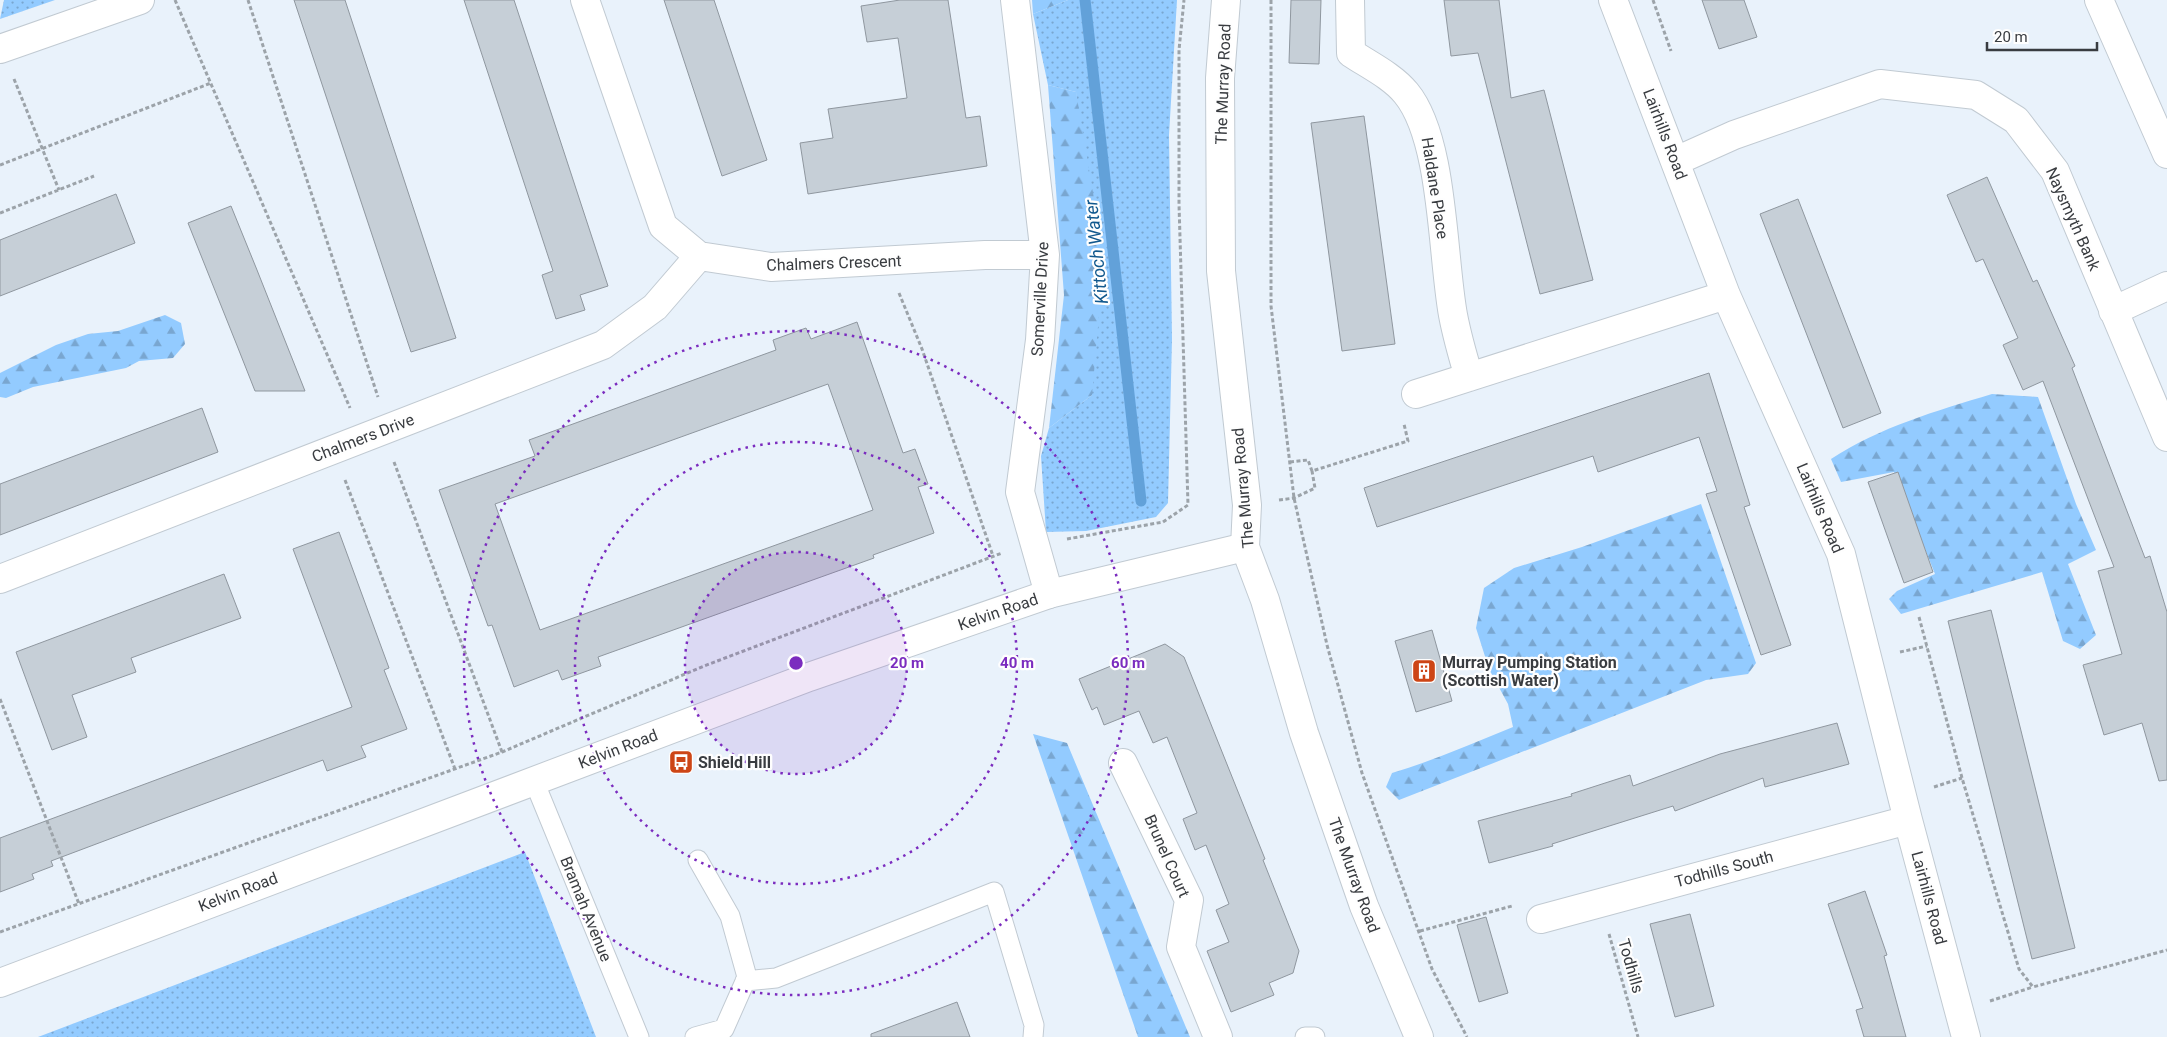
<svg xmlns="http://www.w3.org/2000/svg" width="2167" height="1037" viewBox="0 0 2167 1037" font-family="Roboto,sans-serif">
<defs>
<pattern id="grass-dots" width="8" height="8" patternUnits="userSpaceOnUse" patternTransform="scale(1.25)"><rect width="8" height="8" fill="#93cbff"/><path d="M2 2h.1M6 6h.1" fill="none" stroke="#79a6d0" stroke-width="1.8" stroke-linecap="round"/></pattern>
<pattern id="forest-firs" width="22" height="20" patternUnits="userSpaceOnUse" patternTransform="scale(1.25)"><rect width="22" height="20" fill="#93cbff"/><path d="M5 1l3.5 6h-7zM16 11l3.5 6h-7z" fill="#79a6d0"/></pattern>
</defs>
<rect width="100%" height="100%" fill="#e9f2fb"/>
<!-- grass -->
<path fill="url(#grass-dots)" d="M 4,0 L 55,0 L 0,19 Z
M 1068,0 L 1177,0 L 1169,135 L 1172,339 L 1168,503 L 1156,517 L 1086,531 L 1046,532 L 1041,456 L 1049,428 L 1092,395 L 1076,92 L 1048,85 L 1033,14 Z
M 525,852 L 596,1037 L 38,1037 Z"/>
<!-- forest -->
<path fill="url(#forest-firs)" d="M 1032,0 L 1068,0 L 1033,14 Z
M 1048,85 L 1076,92 L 1104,258 L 1092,395 L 1049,428 L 1064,295 Z
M 165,315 L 181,323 L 185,344 L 173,358 L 139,361 L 126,368 L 33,387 L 6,398 L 0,397 L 0,373 L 56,345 L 88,334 L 118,331 Z
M 1992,394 L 2038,397 L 2076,504 L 2096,550 L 2068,564 L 2096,635 L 2080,649 L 2063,641 L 2042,572 L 1901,614 L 1889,599 L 1897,591 L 1935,574 L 1894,472 L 1841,482 L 1831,459 C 1880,427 1936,411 1992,394 Z
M 1701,504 L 1756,663 L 1748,674 L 1706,680 L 1399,800 L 1386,787 L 1392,773 C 1433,761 1473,743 1513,727 L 1508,704 L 1489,669 L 1476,628 L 1484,588 L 1514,568 L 1582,547 Z
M 1033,734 L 1067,743 L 1190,1037 L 1138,1037 Z"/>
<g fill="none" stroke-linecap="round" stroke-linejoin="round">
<!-- stream -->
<path stroke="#62a1d9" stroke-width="11" d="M 1085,0 L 1141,501"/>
</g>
<!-- building -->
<path fill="#c6cfd7" stroke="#8f979f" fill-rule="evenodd" d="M 294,0 L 345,0 L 456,338 L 411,352 Z
M 464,0 L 514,0 L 608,286 L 580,295 L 585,310 L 556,319 L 542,275 L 553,271 Z
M 664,0 L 714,0 L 767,160 L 722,176 Z
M 900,0 L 948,0 L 966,118 L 980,116 L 987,166 L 808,194 L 800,143 L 833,138 L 828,109 L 907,98 L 898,38 L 867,42 L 861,6 Z
M 1291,0 L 1321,0 L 1319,64 L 1289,63 Z
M 1444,0 L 1499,0 L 1511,98 L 1544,90 L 1593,280 L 1540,294 L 1478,53 L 1451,56 Z
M 1702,0 L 1744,0 L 1757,37 L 1719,49 Z
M 1364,116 L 1395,344 L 1342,351 L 1311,123 Z
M 1987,177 L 2033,282 L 2037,280 L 2075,366 L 2072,368 L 2145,558 L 2150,556 L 2167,612 L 2167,780 L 2159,781 L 2142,723 L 2104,735 L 2083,665 L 2122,654 L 2098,571 L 2114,567 L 2043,381 L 2023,390 L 2003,345 L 2018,338 L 1983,259 L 1976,262 L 1947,195 Z
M 116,194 L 135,243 L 0,296 L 0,240 Z
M 1798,199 L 1881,413 L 1843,428 L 1760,214 Z
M 231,206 L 257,270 L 305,391 L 255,391 L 238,348 L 188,223 Z
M 857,322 L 903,453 L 915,449 L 928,484 L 918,487 L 934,533 L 873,555 L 874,558 L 598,657 L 601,666 L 562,680 L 558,670 L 514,687 L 492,625 L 488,626 L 439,490 L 535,456 L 529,440 L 776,350 L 773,340 L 806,328 L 811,339 ZM 828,384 L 873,510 L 540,630 L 495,504 Z
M 1709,373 L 1750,505 L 1744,507 L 1791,645 L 1761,655 L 1706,494 L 1717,491 L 1699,437 L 1598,472 L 1593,456 L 1377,527 L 1364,488 Z
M 202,408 L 218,452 L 0,535 L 0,484 Z
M 1898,472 L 1933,572 L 1904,583 L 1868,482 Z
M 339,532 L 389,668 L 384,670 L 407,729 L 361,746 L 366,757 L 327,771 L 323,760 L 160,820 L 51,861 L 53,866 L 32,874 L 34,879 L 0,892 L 0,838 L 352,707 L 293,549 Z
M 224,574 L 241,618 L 131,658 L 136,672 L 72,695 L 87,737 L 52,750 L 16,652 Z
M 1991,610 L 2075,948 L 2032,959 L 1948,621 Z
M 1432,630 L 1452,701 L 1416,712 L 1395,641 Z
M 1165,644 L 1184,657 L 1265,859 L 1263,860 L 1299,951 L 1293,973 L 1269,983 L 1274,995 L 1231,1012 L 1207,951 L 1229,942 L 1216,910 L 1229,904 L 1206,845 L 1195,850 L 1183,819 L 1197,813 L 1167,737 L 1153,743 L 1139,711 L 1104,725 L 1097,707 L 1092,710 L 1079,679 Z
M 1837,723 L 1849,764 L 1765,787 L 1763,778 L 1675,811 L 1673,806 L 1552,844 L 1553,846 L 1489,863 L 1478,821 L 1572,796 L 1571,794 L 1630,775 L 1633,786 L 1720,754 Z
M 1865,891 L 1887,955 L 1884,956 L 1906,1037 L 1864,1037 L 1856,1010 L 1863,1008 L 1828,904 Z
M 1690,914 L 1714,1006 L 1675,1017 L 1650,924 Z
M 1486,917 L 1508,993 L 1479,1002 L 1457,925 Z
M 957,1002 L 970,1037 L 871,1037 L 871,1034 Z"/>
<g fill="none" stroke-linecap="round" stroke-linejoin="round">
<defs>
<path id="service" d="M 534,781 L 639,1037
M 745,981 L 776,978 L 994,892 L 1034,1025 L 1033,1037
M 695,1037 L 724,1029 L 747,977 L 730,916 L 698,860
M 1305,1037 L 1315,1037"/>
<path id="minor" d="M 585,0 L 663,226 L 699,256 L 771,267 L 985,255 L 1045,255
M 1015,0 L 1045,255 L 1040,340 L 1020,492 L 1049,594
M 1350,0 L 1351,53 C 1369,65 1392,76 1406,93 C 1444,139 1442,255 1453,315 C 1457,336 1463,357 1469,377
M 1613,0 L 1726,295 L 1841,554 L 1908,820 L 1966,1037
M 2099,0 L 2167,154
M 0,49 L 140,0
M 1676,161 L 1734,135 L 1880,84 L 1976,95 L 2016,120 L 2055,171 L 2167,437
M 2113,311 L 2167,286
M 1416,394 L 1726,295
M 0,579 L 603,345 L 655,307 L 699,256
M 1123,763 L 1189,900 L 1181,947 L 1218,1037
M 1541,919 L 1908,820"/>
<path id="tertiary" d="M 1226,0 L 1220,78 L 1221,271 L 1247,505 L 1245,547 L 1265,600 L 1304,733 L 1364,906 L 1419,1037
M 0,983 L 809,677 L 1049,594 L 1245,547"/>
</defs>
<!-- service casing -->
<use href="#service" stroke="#c1cad2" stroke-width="21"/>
<!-- minor casing -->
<use href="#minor" stroke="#c1cad2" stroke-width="30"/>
<!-- tertiary casing -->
<use href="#tertiary" stroke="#c1cad2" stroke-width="30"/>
<!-- path -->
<path stroke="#9ca3a9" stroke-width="3" stroke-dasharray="4 2.5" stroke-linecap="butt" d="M 175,0 L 350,408
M 248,0 L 378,397
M 1271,0 L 1271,306 L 1294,498 L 1327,645 L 1362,773 L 1432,969 L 1467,1037
M 1653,0 L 1671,51
M 14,79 L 59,190
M 0,165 L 211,83
M 0,213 L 94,176
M 899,293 L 922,349 L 993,556
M 394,462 L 502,752
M 1290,462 L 1308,460 L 1312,471 L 1408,441 L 1404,424
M 345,480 L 455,769
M 1279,500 L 1294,498 L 1315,488 L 1312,471
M 1067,539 L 1163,522 L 1188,505 L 1179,204 L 1179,50 L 1184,0
M 1919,617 L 1962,778 L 2019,969 L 2033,987 L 2167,950
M 1900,652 L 1927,646
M 0,699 L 79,904
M 1934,787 L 1962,778
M 1420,931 L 1512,906
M 0,932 L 502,752 L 704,666 L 1002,553
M 1609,934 L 1638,1037
M 1990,1001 L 2033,987"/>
<!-- service -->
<use href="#service" stroke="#fff" stroke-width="19"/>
<!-- minor -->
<use href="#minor" stroke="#fff" stroke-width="28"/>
<!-- tertiary -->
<use href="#tertiary" stroke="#fff" stroke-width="28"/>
</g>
<!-- distance rings -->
<circle cx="796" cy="663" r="111" fill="#7b2cbf" fill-opacity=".12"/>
<g fill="none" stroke="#7b2cbf" stroke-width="2.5" stroke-dasharray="2.5 5">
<circle cx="796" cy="663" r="111"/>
<circle cx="796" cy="663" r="221"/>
<circle cx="796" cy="663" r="332"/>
</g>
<!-- icons -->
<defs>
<symbol id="building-square" viewBox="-11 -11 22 22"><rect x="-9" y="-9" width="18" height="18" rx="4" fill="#cd4516" stroke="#fefefe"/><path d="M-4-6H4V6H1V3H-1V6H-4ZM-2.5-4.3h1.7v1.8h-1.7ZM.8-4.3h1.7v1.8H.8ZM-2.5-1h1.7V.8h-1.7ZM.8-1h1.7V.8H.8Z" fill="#fff"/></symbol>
<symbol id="bus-square" viewBox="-11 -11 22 22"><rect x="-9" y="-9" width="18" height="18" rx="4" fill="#cd4516" stroke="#fefefe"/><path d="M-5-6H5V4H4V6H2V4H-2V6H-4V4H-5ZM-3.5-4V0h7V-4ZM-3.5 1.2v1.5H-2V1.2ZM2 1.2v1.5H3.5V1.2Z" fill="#fff"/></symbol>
</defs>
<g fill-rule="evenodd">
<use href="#building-square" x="1410" y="657" width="28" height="28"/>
<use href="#bus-square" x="667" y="748" width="28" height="28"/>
</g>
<g text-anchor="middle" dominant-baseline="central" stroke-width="4.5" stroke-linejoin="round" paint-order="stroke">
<!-- street labels -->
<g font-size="16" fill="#393c40" stroke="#fefefe">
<text transform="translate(1223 84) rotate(-88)">The Murray Road</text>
<text transform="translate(1665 134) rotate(69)">Lairhills Road</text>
<text transform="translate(1435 188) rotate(81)">Haldane Place</text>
<text transform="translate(2073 219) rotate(66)">Naysmyth Bank</text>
<text transform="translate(834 263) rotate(-2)">Chalmers Crescent</text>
<text transform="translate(1040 299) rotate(-87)">Somerville Drive</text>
<text transform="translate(363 438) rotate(-21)">Chalmers Drive</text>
<text transform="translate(1243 488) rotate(-95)">The Murray Road</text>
<text transform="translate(1820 508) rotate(67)">Lairhills Road</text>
<text transform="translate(998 612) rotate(-19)">Kelvin Road</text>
<text transform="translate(618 749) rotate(-21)">Kelvin Road</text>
<text transform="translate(1167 856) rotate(66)">Brunel Court</text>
<text transform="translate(1724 869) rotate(-15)">Todhills South</text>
<text transform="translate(1354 875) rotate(70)">The Murray Road</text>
<text transform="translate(238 892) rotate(-21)">Kelvin Road</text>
<text transform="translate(1929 898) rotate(75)">Lairhills Road</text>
<text transform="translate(586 909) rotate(68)">Bramah Avenue</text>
<text transform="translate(1631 966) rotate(74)">Todhills</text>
</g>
<!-- poi labels -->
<g font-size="16" font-weight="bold" fill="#393c40" stroke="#fefefe" text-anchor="start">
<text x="1442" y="662">Murray Pumping Station<tspan x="1442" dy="18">(Scottish Water)</tspan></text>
<text x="698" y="762">Shield Hill</text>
</g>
<!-- water labels -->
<g font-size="18" font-style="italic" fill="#12598e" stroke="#fefefe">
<text transform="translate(1096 252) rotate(-96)">Kittoch Water</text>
</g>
</g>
<circle cx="796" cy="663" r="8" fill="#7b2cbf" stroke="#fefefe" stroke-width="2.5"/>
<g font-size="15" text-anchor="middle" font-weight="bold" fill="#7b2cbf" stroke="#fefefe" stroke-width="4.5" stroke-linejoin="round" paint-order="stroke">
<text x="907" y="668">20 m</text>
<text x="1017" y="668">40 m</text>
<text x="1128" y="668">60 m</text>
</g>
<!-- scale -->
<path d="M1987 42v8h110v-8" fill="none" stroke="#393c40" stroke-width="2.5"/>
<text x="1994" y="42" font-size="15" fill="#393c40" stroke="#fefefe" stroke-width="4" paint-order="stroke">20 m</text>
</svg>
